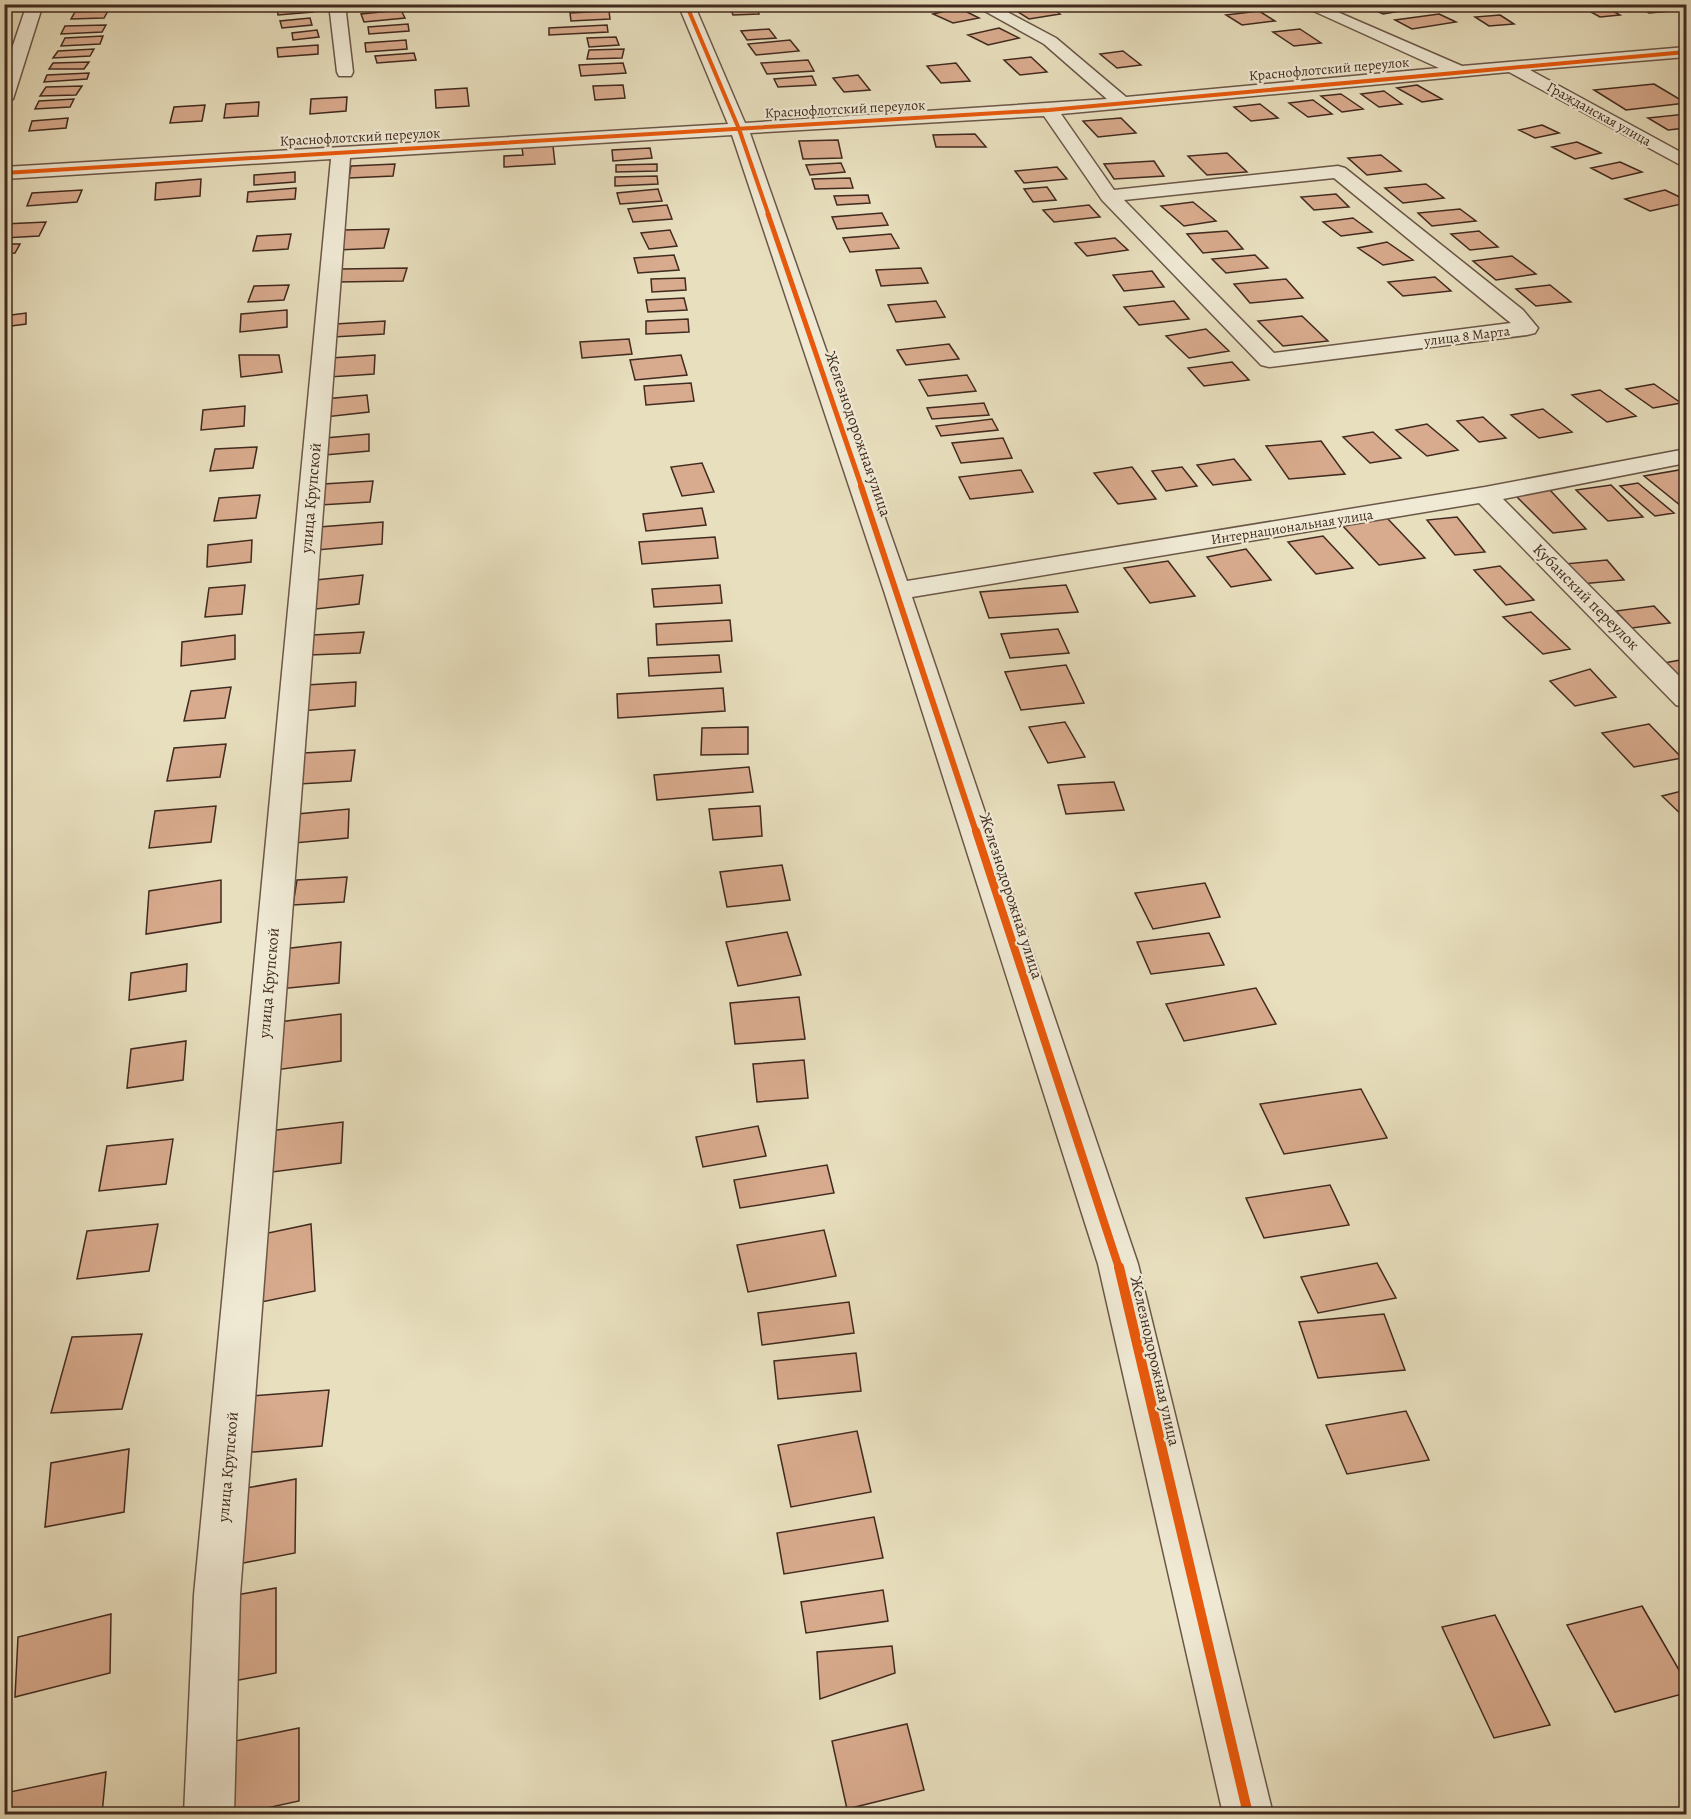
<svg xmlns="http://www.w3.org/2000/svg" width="1691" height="1819" viewBox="0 0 1691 1819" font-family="Alegreya,serif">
<rect width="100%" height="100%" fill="#e8dfbe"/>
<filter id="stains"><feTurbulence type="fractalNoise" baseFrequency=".00333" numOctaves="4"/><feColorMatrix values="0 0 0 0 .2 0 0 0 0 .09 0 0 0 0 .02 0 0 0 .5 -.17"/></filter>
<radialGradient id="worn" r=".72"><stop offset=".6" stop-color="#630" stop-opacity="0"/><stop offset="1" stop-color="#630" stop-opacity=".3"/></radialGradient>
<!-- building -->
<path fill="#d9ab8e" stroke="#412a1f" stroke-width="1.5" d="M 75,4 L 108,4 L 107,7 L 73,9 Z
M 312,4 L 313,12 L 278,15 L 277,6 Z
M 905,4 L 951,4 L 918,11 Z
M 1035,4 L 1045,4 L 1060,14 L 1029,19 L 1012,8 Z
M 1392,4 L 1403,4 L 1413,9 L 1383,14 L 1370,8 Z
M 1601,4 L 1620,15 L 1600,17 L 1580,6 Z
M 1661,4 L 1672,11 L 1649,13 L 1635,5 Z
M 757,6 L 759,14 L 733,15 L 730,7 Z
M 959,8 L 979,18 L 953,23 L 933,14 Z
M 401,10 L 405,18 L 364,22 L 361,14 Z
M 108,11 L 104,18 L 71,19 L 75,12 Z
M 609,11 L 610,19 L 571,21 L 570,13 Z
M 1259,11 L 1275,21 L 1242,25 L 1226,15 Z
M 1439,14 L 1456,22 L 1412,29 L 1395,20 Z
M 1500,15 L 1514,24 L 1489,26 L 1475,17 Z
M 310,18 L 312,25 L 282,28 L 280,21 Z
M 408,24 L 409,31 L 369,34 L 368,27 Z
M 106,25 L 102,32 L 61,34 L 65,26 Z
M 607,25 L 608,32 L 549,35 L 549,28 Z
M 999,28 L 1019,38 L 988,45 L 968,35 Z
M 769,29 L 776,38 L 747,40 L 741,31 Z
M 1300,29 L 1321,43 L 1294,46 L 1273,32 Z
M 317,30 L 319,37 L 293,40 L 292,33 Z
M 103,36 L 100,44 L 61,46 L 65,38 Z
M 616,37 L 619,45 L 589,47 L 587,38 Z
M 406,40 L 407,49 L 366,52 L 365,43 Z
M 790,40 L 799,51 L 756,55 L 748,44 Z
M 318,45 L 318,54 L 278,57 L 277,48 Z
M 94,49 L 90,56 L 53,58 L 58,51 Z
M 624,49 L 622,58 L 587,59 L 589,50 Z
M 1123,51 L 1141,65 L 1117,68 L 1100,54 Z
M 414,53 L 416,60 L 377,63 L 375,56 Z
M 1031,57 L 1047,72 L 1020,75 L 1004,60 Z
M 808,60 L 814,71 L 767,74 L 761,63 Z
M 89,62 L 84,69 L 49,69 L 53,63 Z
M 623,63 L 626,73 L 581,76 L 579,65 Z
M 956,63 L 970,81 L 941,83 L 927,66 Z
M 89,73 L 87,79 L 44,82 L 47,75 Z
M 858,75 L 870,90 L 844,92 L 833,78 Z
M 812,76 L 816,85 L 778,87 L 774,79 Z
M 1654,84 L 1686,103 L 1626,110 L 1594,90 Z
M 623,85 L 625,98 L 595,100 L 593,86 Z
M 1417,85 L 1442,99 L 1422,102 L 1397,88 Z
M 82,86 L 76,95 L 40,96 L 46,87 Z
M 467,88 L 469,106 L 436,108 L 435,90 Z
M 1384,91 L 1402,104 L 1379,107 L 1361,94 Z
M 1341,94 L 1363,109 L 1342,112 L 1321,96 Z
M 347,97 L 346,111 L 310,114 L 311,99 Z
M 74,99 L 70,107 L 35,109 L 39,101 Z
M 1313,100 L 1332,114 L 1308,117 L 1289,103 Z
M 259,102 L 258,116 L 224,118 L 226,104 Z
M 1260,104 L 1278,118 L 1251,121 L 1234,107 Z
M 205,105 L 202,121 L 170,123 L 174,107 Z
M 1686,114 L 1686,128 L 1668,130 L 1648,118 Z
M 68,118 L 66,128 L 29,131 L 32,121 Z
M 1121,118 L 1136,133 L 1098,137 L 1083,121 Z
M 1542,125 L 1559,133 L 1535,138 L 1519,130 Z
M 975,134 L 986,147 L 936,147 L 933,135 Z
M 838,140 L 842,158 L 803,159 L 799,141 Z
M 1577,142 L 1601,153 L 1575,159 L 1552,147 Z
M 553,146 L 555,164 L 504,167 L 504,156 L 523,155 L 522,148 Z
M 650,148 L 652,158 L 613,161 L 612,150 Z
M 1227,153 L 1247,172 L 1207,175 L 1188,156 Z
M 1381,155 L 1401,171 L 1367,175 L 1348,158 Z
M 1154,161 L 1164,176 L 1114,179 L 1104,164 Z
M 1620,162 L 1642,172 L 1612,179 L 1591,168 Z
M 841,163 L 845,172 L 810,175 L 806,165 Z
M 395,164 L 393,176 L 349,178 L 351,166 Z
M 657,164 L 657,171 L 616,172 L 616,165 Z
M 1057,167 L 1067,179 L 1024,183 L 1015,171 Z
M 295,172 L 295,182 L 254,185 L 254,175 Z
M 657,176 L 658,184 L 615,186 L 615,177 Z
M 850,178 L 853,188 L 815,189 L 812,179 Z
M 201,179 L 200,196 L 155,200 L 156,183 Z
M 1426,184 L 1444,198 L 1403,203 L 1385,188 Z
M 1047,187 L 1056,200 L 1033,202 L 1024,189 Z
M 296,188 L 295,199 L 247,202 L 248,192 Z
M 658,189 L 662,201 L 620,204 L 617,193 Z
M 82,190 L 77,202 L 27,206 L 32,193 Z
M 1665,190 L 1686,200 L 1686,203 L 1650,211 L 1625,199 Z
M 1336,194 L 1349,207 L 1314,210 L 1301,197 Z
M 868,195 L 870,203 L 837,205 L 834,196 Z
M 1193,202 L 1216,221 L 1184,226 L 1161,206 Z
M 667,205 L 672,219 L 633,222 L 628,209 Z
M 1089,205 L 1100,217 L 1054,222 L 1043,210 Z
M 1460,209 L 1476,221 L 1432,226 L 1418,213 Z
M 882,213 L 888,225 L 837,229 L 832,217 Z
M 1353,218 L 1372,232 L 1341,236 L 1323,222 Z
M 46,222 L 39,236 L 4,238 L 4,224 Z
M 389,229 L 384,248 L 337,250 L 343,230 Z
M 670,230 L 677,246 L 649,249 L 641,233 Z
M 1227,231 L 1243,249 L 1203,253 L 1187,234 Z
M 1479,231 L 1498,247 L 1470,250 L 1451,234 Z
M 291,234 L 288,249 L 253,251 L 257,236 Z
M 891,234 L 899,248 L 850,252 L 843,238 Z
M 1115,238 L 1128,250 L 1087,256 L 1075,243 Z
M 1387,242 L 1413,260 L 1383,265 L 1358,248 Z
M 4,244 L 20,244 L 15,253 L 4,254 Z
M 674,255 L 679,270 L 638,273 L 634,258 Z
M 1255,255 L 1268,268 L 1226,273 L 1212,259 Z
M 1512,256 L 1536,274 L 1496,280 L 1473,261 Z
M 407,268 L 403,281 L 337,282 L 341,269 Z
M 921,268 L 928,283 L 881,286 L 876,270 Z
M 1152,271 L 1164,287 L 1124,291 L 1113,275 Z
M 1435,277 L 1451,291 L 1403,296 L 1388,282 Z
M 685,278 L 686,290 L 652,292 L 651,279 Z
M 1286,279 L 1303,298 L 1250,303 L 1234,284 Z
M 289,285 L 284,300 L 248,302 L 254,286 Z
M 1550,285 L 1571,302 L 1536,306 L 1516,289 Z
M 684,298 L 687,310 L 648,312 L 646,300 Z
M 936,301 L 945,317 L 896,322 L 888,305 Z
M 1174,301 L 1189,319 L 1139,325 L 1124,307 Z
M 287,310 L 287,327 L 240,332 L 241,314 Z
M 26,313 L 26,324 L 4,327 L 4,316 Z
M 1302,316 L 1328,341 L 1283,346 L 1258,321 Z
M 688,319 L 689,332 L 646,334 L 646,321 Z
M 385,321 L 384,334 L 333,337 L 335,324 Z
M 1206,329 L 1229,351 L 1189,358 L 1166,336 Z
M 629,339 L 632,354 L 582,358 L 580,342 Z
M 949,344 L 959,359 L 906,365 L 897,350 Z
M 239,355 L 279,355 L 282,372 L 241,377 Z
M 375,355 L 374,374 L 329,377 L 331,358 Z
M 681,355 L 687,375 L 635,380 L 630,360 Z
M 1232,362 L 1249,380 L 1204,386 L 1188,368 Z
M 967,375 L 976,391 L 928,396 L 919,380 Z
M 691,383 L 694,401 L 646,405 L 644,386 Z
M 1654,384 L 1681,403 L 1653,408 L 1626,389 Z
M 1600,390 L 1636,416 L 1607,422 L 1572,395 Z
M 367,395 L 369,412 L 325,417 L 324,399 Z
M 984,403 L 989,415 L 932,419 L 927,408 Z
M 245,406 L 244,426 L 201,430 L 203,410 Z
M 1543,409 L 1572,432 L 1539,438 L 1511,415 Z
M 1483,417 L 1506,438 L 1479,442 L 1457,421 Z
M 992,419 L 998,430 L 941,436 L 936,426 Z
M 1427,424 L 1458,450 L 1427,456 L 1396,430 Z
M 1373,432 L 1401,458 L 1370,463 L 1343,437 Z
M 369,434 L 369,451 L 314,456 L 314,439 Z
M 1003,438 L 1012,458 L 961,463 L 952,443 Z
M 1321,441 L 1345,474 L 1289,479 L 1266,446 Z
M 257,447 L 253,468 L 210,471 L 215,449 Z
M 1234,459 L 1251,480 L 1213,485 L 1197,465 Z
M 702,463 L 714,492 L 682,496 L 671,467 Z
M 1132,467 L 1156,499 L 1118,504 L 1094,473 Z
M 1182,467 L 1197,486 L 1166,491 L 1152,471 Z
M 1685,469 L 1686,510 L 1644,476 Z
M 1021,470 L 1033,492 L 970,499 L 959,477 Z
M 373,481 L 370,502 L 320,505 L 323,484 Z
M 1638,483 L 1674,513 L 1655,516 L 1620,486 Z
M 1611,485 L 1643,517 L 1608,521 L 1576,490 Z
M 1550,490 L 1586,529 L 1553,533 L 1515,495 Z
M 260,495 L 256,518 L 214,521 L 219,498 Z
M 702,508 L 706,525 L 646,531 L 643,514 Z
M 1457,517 L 1485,552 L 1455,555 L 1427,520 Z
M 1387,518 L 1425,558 L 1379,565 L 1342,525 Z
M 383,522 L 382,544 L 317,550 L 319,527 Z
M 1323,536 L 1353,568 L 1316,574 L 1288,542 Z
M 715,537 L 718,558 L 642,564 L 639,542 Z
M 252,540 L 251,562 L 207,567 L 208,545 Z
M 1246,549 L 1271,580 L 1231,587 L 1207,557 Z
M 1607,560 L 1624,580 L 1581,584 L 1564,564 Z
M 1168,561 L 1195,596 L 1150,603 L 1124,568 Z
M 1500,566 L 1534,600 L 1506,605 L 1474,570 Z
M 363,575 L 359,604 L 307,610 L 306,581 Z
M 245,585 L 242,614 L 205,617 L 209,588 Z
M 720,585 L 722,603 L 654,607 L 652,589 Z
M 1066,585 L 1078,612 L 989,618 L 980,592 Z
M 1654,606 L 1670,623 L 1632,628 L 1616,611 Z
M 1531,612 L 1570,649 L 1543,654 L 1503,617 Z
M 730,620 L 732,641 L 657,645 L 656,624 Z
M 1058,629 L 1069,653 L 1010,658 L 1001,634 Z
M 364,632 L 360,653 L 310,655 L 313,635 Z
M 235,635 L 235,659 L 181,666 L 182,642 Z
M 719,655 L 721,672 L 649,676 L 648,658 Z
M 1686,659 L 1686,684 L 1664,663 Z
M 1066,665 L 1084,703 L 1021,710 L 1005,672 Z
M 1590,669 L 1616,697 L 1575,706 L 1550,681 Z
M 356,682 L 355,706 L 302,711 L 306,685 Z
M 231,687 L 225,718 L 184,721 L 191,691 Z
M 723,688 L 725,711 L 618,718 L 617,694 Z
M 1065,722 L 1085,757 L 1048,763 L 1029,727 Z
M 1649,724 L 1682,758 L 1634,767 L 1602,733 Z
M 748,727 L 748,754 L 701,755 L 702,728 Z
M 226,744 L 220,777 L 167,781 L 174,748 Z
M 355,750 L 351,781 L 299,784 L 304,753 Z
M 749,767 L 753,792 L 657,800 L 654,775 Z
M 1114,782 L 1124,810 L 1066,814 L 1058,785 Z
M 1686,790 L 1686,819 L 1662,796 Z
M 216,806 L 211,842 L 149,848 L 155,811 Z
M 760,806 L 762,836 L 713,840 L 709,809 Z
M 349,809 L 348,838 L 294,843 L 297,814 Z
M 782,865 L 790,900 L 727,907 L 720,872 Z
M 347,877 L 344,902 L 293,905 L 297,880 Z
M 221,880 L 221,922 L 146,934 L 149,891 Z
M 1205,883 L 1220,917 L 1153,929 L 1135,893 Z
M 787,932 L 801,975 L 738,986 L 726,942 Z
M 1209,933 L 1224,965 L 1151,974 L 1137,942 Z
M 341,942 L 339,983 L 279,989 L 283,949 Z
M 187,964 L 186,991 L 129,1000 L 131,973 Z
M 1256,988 L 1276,1024 L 1184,1041 L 1166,1004 Z
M 799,997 L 805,1039 L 735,1044 L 730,1003 Z
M 341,1014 L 341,1061 L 268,1071 L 271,1023 Z
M 186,1041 L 183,1080 L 127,1088 L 131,1049 Z
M 804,1060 L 808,1098 L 757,1102 L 753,1064 Z
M 1361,1089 L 1387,1138 L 1284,1154 L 1260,1104 Z
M 343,1122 L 341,1163 L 257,1174 L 260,1132 Z
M 758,1126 L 766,1156 L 703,1167 L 696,1137 Z
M 173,1139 L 166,1184 L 99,1191 L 107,1146 Z
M 827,1165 L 834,1193 L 740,1208 L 734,1180 Z
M 1330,1185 L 1349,1225 L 1264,1238 L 1246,1198 Z
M 158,1224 L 149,1271 L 77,1279 L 87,1231 Z
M 311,1224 L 315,1291 L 252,1304 L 249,1237 Z
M 824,1230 L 836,1276 L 748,1292 L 737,1245 Z
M 1377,1263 L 1396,1298 L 1318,1313 L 1301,1277 Z
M 849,1302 L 854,1333 L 762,1345 L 758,1313 Z
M 1384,1314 L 1405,1370 L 1318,1378 L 1299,1322 Z
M 142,1334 L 122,1409 L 51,1413 L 72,1337 Z
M 856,1353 L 861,1391 L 778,1399 L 774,1361 Z
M 329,1390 L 322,1446 L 230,1454 L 239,1397 Z
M 1406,1411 L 1429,1460 L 1347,1474 L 1326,1425 Z
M 857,1431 L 871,1492 L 791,1507 L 778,1445 Z
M 129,1449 L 124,1512 L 45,1527 L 51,1463 Z
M 296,1479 L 295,1553 L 238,1564 L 241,1489 Z
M 874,1517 L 883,1558 L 784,1574 L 777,1533 Z
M 276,1588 L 276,1673 L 223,1683 L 225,1597 Z
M 883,1590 L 888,1621 L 806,1633 L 801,1602 Z
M 1642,1606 L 1686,1682 L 1686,1693 L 1615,1712 L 1567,1625 Z
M 111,1614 L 110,1673 L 15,1697 L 18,1637 Z
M 1495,1615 L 1550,1725 L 1494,1738 L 1442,1627 Z
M 892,1646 L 895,1673 L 820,1699 L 817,1652 Z
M 907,1724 L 924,1790 L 847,1809 L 832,1741 Z
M 299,1728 L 299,1801 L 239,1814 L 203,1814 L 206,1747 Z
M 106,1772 L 102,1814 L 4,1814 L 5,1793 Z"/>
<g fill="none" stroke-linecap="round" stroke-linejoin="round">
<defs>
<path id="minor" d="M 27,4 L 43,4 L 13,99 L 4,104 L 4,72 Z
M 329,4 L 345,4 L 353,72 L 351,76 L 339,76 L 337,72 Z
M 678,4 L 694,4 L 745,123 L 1107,99 L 1044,44 L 972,4 L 992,4 L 1056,38 L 1126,97 L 1439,68 L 1298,4 L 1319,4 L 1462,66 L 1686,47 L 1686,57 L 1530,70 L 1686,155 L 1686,168 L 1509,72 L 1061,114 L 1114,190 L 1338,166 L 1345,168 L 1523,310 L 1538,328 L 1535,333 L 1527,335 L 1269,367 L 1261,365 L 1102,200 L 1044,116 L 750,133 L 907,581 L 1485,487 L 1686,449 L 1686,463 L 1503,499 L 1686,683 L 1686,708 L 1676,705 L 1479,503 L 912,597 L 1138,1264 L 1273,1814 L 1223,1814 L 1098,1264 L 884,591 L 732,135 L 350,158 L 240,1595 L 234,1814 L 184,1814 L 194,1595 L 331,159 L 4,179 L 4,167 L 728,124 ZM 1334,178 L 1507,320 L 1511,323 L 1274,353 L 1124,200 Z"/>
</defs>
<!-- minor casing -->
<use href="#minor" stroke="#6b5747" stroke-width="3"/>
<!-- minor -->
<use href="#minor" fill="#f0ead5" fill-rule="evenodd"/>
<defs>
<path id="cycleway-far4" d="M 686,4 L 739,129 L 769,216
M 4,173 L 1049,110 L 1686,52"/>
<path id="cycleway-far3" d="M 768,214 L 862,488"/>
<path id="cycleway-far2" d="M 861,486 L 976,832"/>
<path id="cycleway-far1" d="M 976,831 L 1119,1268"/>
<path id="cycleway" d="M 1119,1267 L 1248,1814"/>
</defs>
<!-- cycleway-far4 casing -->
<use href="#cycleway-far4" stroke="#f0ead5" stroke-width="6"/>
<!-- cycleway-far3 casing -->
<use href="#cycleway-far3" stroke="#f0ead5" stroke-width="8"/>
<!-- cycleway-far2 casing -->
<use href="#cycleway-far2" stroke="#f0ead5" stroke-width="9"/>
<!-- cycleway-far1 casing -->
<use href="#cycleway-far1" stroke="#f0ead5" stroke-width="12"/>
<!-- cycleway casing -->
<use href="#cycleway" stroke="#f0ead5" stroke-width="14"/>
<!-- cycleway-far4 -->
<use href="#cycleway-far4" stroke="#e8590c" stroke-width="4"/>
<!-- cycleway-far3 -->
<use href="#cycleway-far3" stroke="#e8590c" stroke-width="5"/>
<!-- cycleway-far2 -->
<use href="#cycleway-far2" stroke="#e8590c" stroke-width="6"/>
<!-- cycleway-far1 -->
<use href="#cycleway-far1" stroke="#e8590c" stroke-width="8"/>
<!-- cycleway -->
<use href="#cycleway" stroke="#e8590c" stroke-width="10"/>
</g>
<g text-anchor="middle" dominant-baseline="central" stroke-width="4.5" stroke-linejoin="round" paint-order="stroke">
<!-- far-street labels -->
<g font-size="14" fill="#412a1f" stroke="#f0ead5">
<text transform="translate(1329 69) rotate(-5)">Краснофлотский переулок</text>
<text transform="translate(845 109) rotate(-3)">Краснофлотский переулок</text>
<text transform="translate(1599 114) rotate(29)">Гражданская улица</text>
<text transform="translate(360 137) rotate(-3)">Краснофлотский переулок</text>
<text transform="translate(1467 336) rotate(-7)">улица 8 Марта</text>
<text transform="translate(1292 527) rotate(-9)">Интернациональная улица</text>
</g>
<!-- street labels -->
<g font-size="16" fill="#412a1f" stroke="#f0ead5">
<text transform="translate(858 434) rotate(71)">Железнодорожная улица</text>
<text transform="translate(311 498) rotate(-85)">улица Крупской</text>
<text transform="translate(1586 597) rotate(45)">Кубанский переулок</text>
<text transform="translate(1011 896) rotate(72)">Железнодорожная улица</text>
<text transform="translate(269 983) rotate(-85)">улица Крупской</text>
<text transform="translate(1155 1361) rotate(77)">Железнодорожная улица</text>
<text transform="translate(228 1467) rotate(-85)">улица Крупской</text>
</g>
</g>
<!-- margin -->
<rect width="1691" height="1819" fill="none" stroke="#e8dfbe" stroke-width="24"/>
<rect x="6" y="6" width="1679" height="1807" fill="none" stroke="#412a1f" stroke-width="3"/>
<rect x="12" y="12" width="1667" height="1795" fill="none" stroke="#412a1f" stroke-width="1.5"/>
<rect width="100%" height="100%" filter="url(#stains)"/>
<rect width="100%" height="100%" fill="url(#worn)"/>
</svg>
